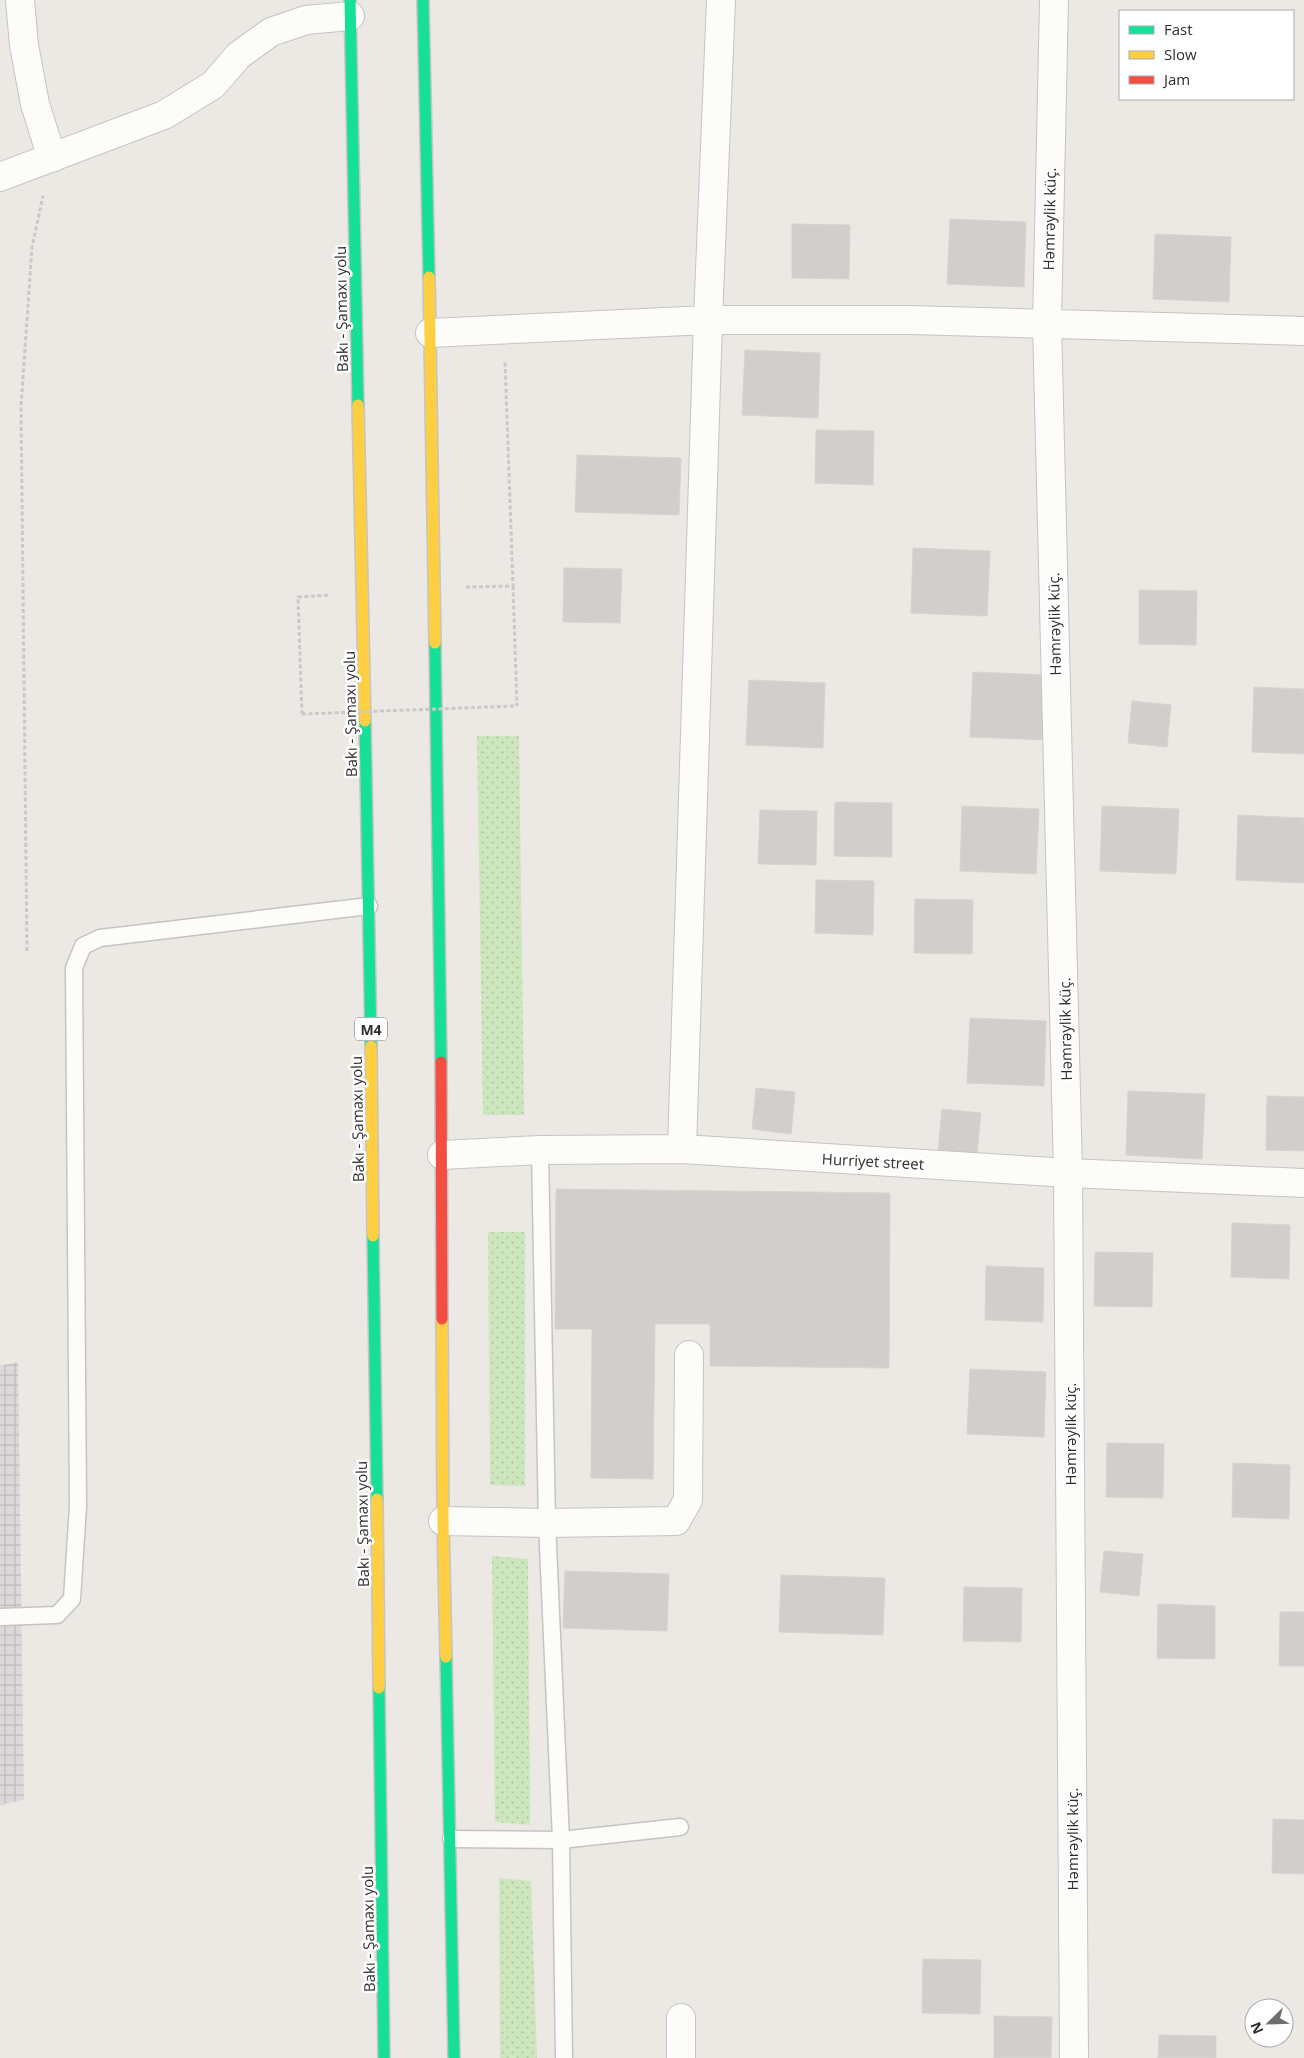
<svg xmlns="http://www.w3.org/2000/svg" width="1304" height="2058" viewBox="0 0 1304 2058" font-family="'Open Sans',sans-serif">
<defs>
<pattern id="industrial-grid" width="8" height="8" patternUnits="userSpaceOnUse" patternTransform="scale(1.25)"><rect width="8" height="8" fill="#dcd9db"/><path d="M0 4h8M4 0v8" fill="none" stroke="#bdbbbc"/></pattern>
<pattern id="grass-dots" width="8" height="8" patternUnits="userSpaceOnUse" patternTransform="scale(1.25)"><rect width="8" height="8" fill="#cee6be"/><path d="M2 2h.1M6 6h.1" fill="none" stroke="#b1c6a4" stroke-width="1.8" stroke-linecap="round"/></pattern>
</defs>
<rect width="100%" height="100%" fill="#ece8e4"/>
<!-- industrial -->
<path fill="url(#industrial-grid)" d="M 18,1362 L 24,1800 L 0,1805 L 0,1366 Z"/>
<!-- grass -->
<path fill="url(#grass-dots)" d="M 477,736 L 519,736 L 524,1115 L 483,1115 Z
M 488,1232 L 525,1232 L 525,1486 L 490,1485 Z
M 492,1556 L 528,1559 L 530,1825 L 495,1822 Z
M 499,1878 L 531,1881 L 537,2058 L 500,2058 Z"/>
<!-- building -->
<path fill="#d1cecb" stroke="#d7d4d0" d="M 950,219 L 1026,222 L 1024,287 L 947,284 Z
M 792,224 L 850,225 L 849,279 L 792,278 Z
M 1155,234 L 1231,237 L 1229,302 L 1153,299 Z
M 745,350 L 820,353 L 818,418 L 742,415 Z
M 816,430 L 874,431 L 873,485 L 815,483 Z
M 577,455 L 681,458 L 679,515 L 575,512 Z
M 913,548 L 990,551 L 987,616 L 911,613 Z
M 564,568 L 622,569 L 620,623 L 563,622 Z
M 1139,590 L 1197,591 L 1196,645 L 1139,644 Z
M 973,672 L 1049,675 L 1047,740 L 970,737 Z
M 749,680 L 825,683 L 823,748 L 746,745 Z
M 1254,687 L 1304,689 L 1304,754 L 1252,752 Z
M 1132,701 L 1171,705 L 1167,747 L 1128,743 Z
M 835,802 L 892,803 L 892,857 L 834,856 Z
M 962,806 L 1039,809 L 1036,874 L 960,871 Z
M 1102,806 L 1179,809 L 1176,874 L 1100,871 Z
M 760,810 L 817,811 L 816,865 L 758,864 Z
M 1238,815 L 1304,818 L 1304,883 L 1236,880 Z
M 816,880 L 874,881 L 873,935 L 815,933 Z
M 915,899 L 973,900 L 972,954 L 914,953 Z
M 970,1018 L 1046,1021 L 1044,1086 L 967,1083 Z
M 756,1088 L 795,1092 L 791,1134 L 752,1129 Z
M 1128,1091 L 1205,1094 L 1202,1159 L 1126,1155 Z
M 1267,1096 L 1304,1097 L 1304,1151 L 1266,1150 Z
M 942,1109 L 981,1113 L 977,1154 L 938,1151 Z
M 556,1189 L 890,1193 L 889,1368 L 710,1366 L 710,1324 L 655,1324 L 653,1479 L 591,1478 L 592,1329 L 555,1329 Z
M 1232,1223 L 1290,1225 L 1289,1279 L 1231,1277 Z
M 1095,1252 L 1153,1253 L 1152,1307 L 1094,1306 Z
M 986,1266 L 1044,1268 L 1043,1322 L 985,1320 Z
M 970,1369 L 1046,1372 L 1044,1437 L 967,1434 Z
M 1107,1443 L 1164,1444 L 1163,1498 L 1106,1497 Z
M 1233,1463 L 1290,1465 L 1289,1519 L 1232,1517 Z
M 1104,1551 L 1143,1554 L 1139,1596 L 1100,1592 Z
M 565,1571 L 669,1574 L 667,1631 L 563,1628 Z
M 781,1575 L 885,1578 L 883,1635 L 779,1632 Z
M 964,1587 L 1022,1588 L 1021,1642 L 963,1641 Z
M 1158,1604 L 1215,1606 L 1215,1659 L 1157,1658 Z
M 1280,1612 L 1304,1612 L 1304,1666 L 1279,1666 Z
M 1273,1819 L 1304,1820 L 1304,1874 L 1272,1873 Z
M 923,1959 L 981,1960 L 980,2014 L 922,2013 Z
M 994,2016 L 1052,2017 L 1051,2058 L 994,2058 Z
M 1159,2035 L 1216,2036 L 1216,2058 L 1158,2058 Z"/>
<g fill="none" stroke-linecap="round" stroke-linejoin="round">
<defs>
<path id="lane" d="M 540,1150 L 547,1523 L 561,1840 L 564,2058
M 0,1617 L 57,1615 L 72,1599 L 78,1506 L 74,968 L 83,946 L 100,938 L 369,906
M 451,1839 L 561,1840 L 680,1827"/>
<path id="street" d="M 20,0 L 24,45 L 35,104 L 52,158
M 1054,0 L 1047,323 L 1068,1173 L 1074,2058
M 0,177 L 164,115 L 213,85 L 239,55 L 271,32 L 306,20 L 350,16
M 430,333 L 708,320 L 910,320 L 1304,331
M 682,1149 L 708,320 L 721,0
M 442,1155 L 540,1150 L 682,1149 L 1068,1173 L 1304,1183
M 443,1521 L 547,1523 L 676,1521 L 688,1500 L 689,1355
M 681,2018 L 681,2058"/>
<path id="fast" d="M 350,0 L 358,405
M 423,0 L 429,277
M 435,643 L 441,1062
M 365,721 L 371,1046
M 373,1236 L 377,1499
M 446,1657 L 454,2058
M 379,1688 L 384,2058"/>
<path id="slow" d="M 429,277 L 435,643
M 358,405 L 365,721
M 371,1046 L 373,1236
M 442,1319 L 443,1521 L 446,1657
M 377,1499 L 379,1688"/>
<path id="jam" d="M 441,1062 L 442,1319"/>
</defs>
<!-- lane casing -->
<use href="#lane" stroke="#c5c4c5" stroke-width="19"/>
<!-- street casing -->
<use href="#street" stroke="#c5c4c5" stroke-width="30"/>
<!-- fast casing -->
<use href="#fast" stroke="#c6c5c4" stroke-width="14"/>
<!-- slow casing -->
<use href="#slow" stroke="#c6c5c4" stroke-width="14"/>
<!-- jam casing -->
<use href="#jam" stroke="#c6c5c4" stroke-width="14"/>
<!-- path -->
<path stroke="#c9c9c8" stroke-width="3" stroke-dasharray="4 2.5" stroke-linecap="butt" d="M 513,586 L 517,706
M 466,587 L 513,586 L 505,362
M 302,714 L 298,597 L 330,595
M 27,951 L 21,407 L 32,247 L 43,196"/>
<!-- lane -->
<use href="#lane" stroke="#fcfcfb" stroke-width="16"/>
<!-- street -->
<use href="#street" stroke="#fcfcfb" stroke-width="28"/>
<!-- fast -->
<use href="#fast" stroke="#16e098" stroke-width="11"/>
<!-- slow -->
<use href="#slow" stroke="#ffcf43" stroke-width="11"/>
<!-- jam -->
<use href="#jam" stroke="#f24e42" stroke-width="11"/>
<!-- path-bridge -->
<path stroke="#c9c9c8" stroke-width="3" stroke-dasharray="4 2.5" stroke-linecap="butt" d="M 302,714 L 517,706"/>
</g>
<g text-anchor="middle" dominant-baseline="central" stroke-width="5" stroke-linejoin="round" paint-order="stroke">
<!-- shield labels -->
<rect fill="#fff" stroke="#6d6d6d" stroke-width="1" x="355" y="1017.5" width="32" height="23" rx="4"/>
<g font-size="14" font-weight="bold" fill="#2e2e2e">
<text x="371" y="1029">M4</text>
</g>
<!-- street labels -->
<g font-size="15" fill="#2e2e2e" stroke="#fff">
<text transform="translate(1049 219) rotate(-89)">Həmrəylik küç.</text>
<text transform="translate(341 309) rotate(-91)">Bakı - Şamaxı yolu</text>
<text transform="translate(1054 624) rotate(-91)">Həmrəylik küç.</text>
<text transform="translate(350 714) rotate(-91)">Bakı - Şamaxı yolu</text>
<text transform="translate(1065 1029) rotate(-91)">Həmrəylik küç.</text>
<text transform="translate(357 1119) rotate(-91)">Bakı - Şamaxı yolu</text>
<text transform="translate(873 1161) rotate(3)">Hurriyet street</text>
<text transform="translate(1070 1434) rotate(-90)">Həmrəylik küç.</text>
<text transform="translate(362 1524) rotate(-91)">Bakı - Şamaxı yolu</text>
<text transform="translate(1072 1839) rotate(-90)">Həmrəylik küç.</text>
<text transform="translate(368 1929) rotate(-91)">Bakı - Şamaxı yolu</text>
</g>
</g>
<!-- legend -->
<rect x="1119" y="10" width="175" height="90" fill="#ffffff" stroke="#ababab"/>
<rect x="1129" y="26" width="25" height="8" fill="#16e098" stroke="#ababab"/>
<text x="1164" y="35" font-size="15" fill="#2e2e2e">Fast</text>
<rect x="1129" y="51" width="25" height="8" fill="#ffcf43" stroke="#ababab"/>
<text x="1164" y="60" font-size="15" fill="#2e2e2e">Slow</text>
<rect x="1129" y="76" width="25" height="8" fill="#f24e42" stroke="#ababab"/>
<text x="1164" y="85" font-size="15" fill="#2e2e2e">Jam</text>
<!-- north arrow -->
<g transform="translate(1269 2023) rotate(247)"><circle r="24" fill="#ffffff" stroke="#ababab"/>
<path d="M0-4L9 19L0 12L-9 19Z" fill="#706f6e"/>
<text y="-8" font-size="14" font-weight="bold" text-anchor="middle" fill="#2e2e2e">N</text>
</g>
</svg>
